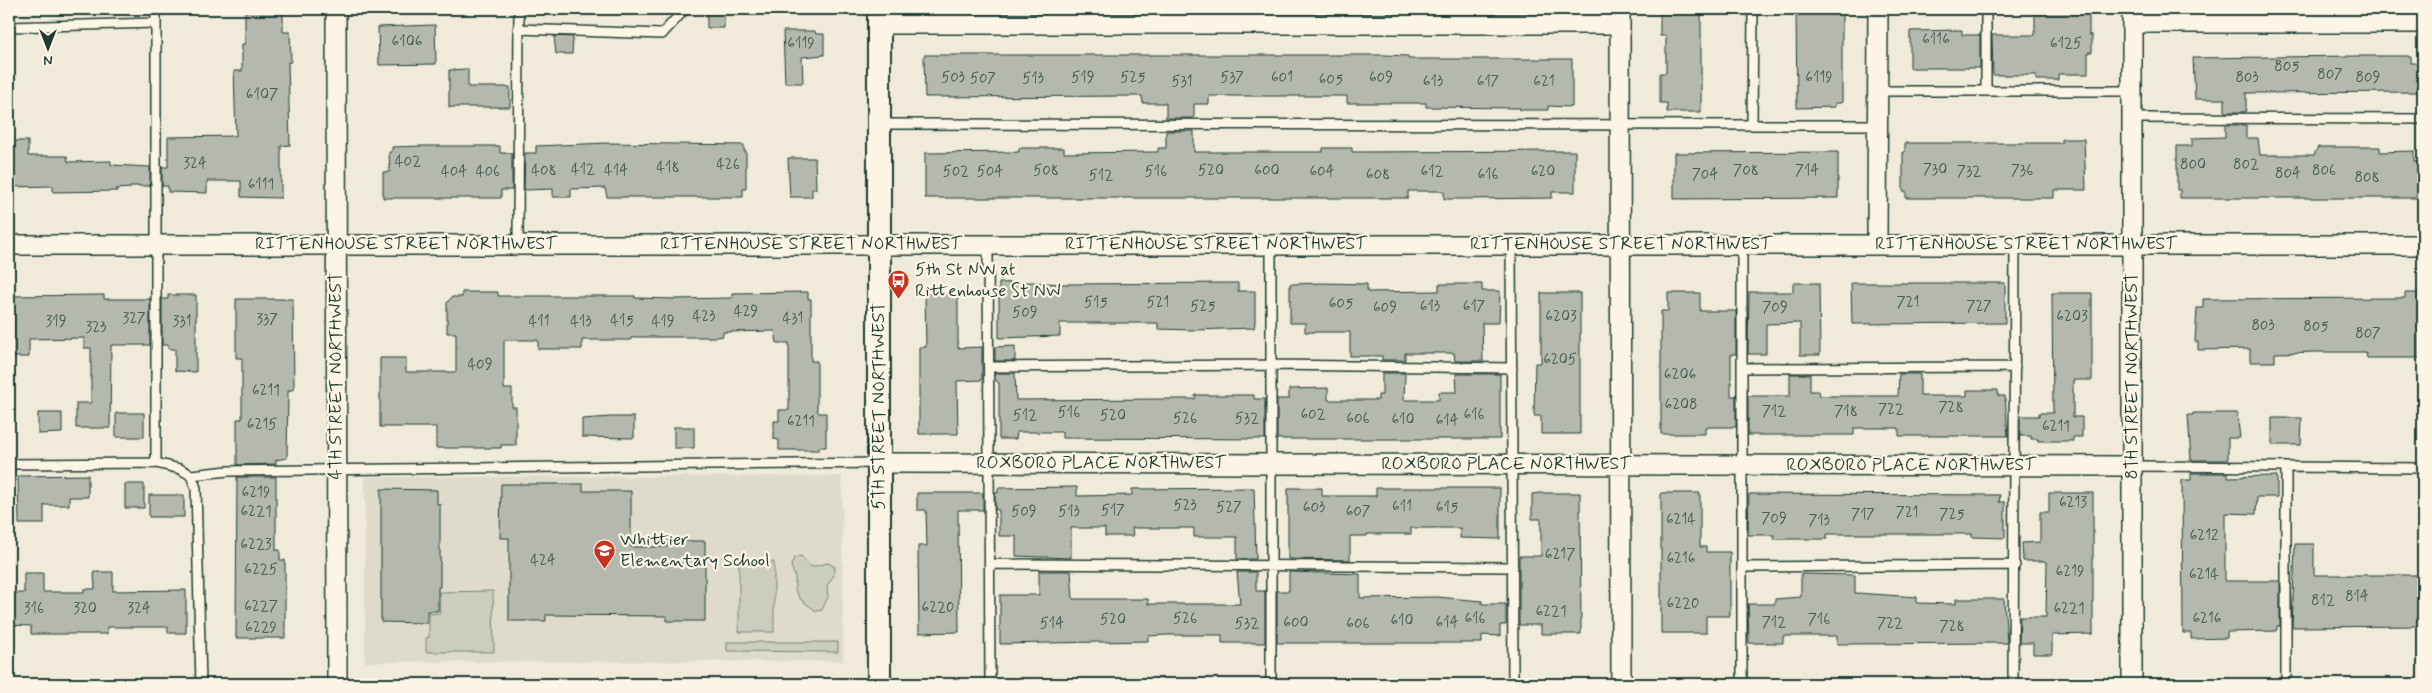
<svg xmlns="http://www.w3.org/2000/svg" width="2432" height="693" viewBox="0 0 2432 693" font-family="Mynerve,sans-serif">
<rect width="100%" height="100%" fill="#efeada"/>
<filter id="ink" filterUnits="userSpaceOnUse"><feTurbulence type="fractalNoise" baseFrequency=".02" numOctaves="2"/><feDisplacementMap in="SourceGraphic" scale="10" xChannelSelector="R" yChannelSelector="G"/><feConvolveMatrix kernelMatrix="1 2 1 2 8 2 1 2 1" color-interpolation-filters="sRGB"/></filter>
<g filter="url(#ink)">
<!-- built -->
<path fill="#dedbcc" d="M 842,476 L 843,661 L 365,662 L 365,477 Z"/>
<!-- green -->
<path fill="#cccdbf" stroke="#76857a" d="M 801,556 L 811,567 L 828,563 L 835,567 L 834,575 L 827,586 L 828,597 L 822,610 L 816,611 L 800,599 L 795,590 L 795,577 L 791,566 L 794,558 Z
M 739,562 L 774,562 L 774,632 L 739,632 Z
M 493,591 L 494,652 L 426,652 L 426,638 L 429,637 L 429,614 L 440,613 L 439,592 Z
M 727,642 L 838,642 L 838,652 L 727,651 Z"/>
<!-- building -->
<path fill="#b5b9ad" stroke="#1f3d34" d="M 245,9 L 283,9 L 283,32 L 290,32 L 291,62 L 288,62 L 290,145 L 281,146 L 281,198 L 241,197 L 241,181 L 207,181 L 207,193 L 168,192 L 168,186 L 162,186 L 162,167 L 168,167 L 168,137 L 236,136 L 234,71 L 242,71 L 242,44 L 245,44 Z
M 707,9 L 724,9 L 724,28 L 707,28 Z
M 1660,9 L 1701,9 L 1701,112 L 1667,112 L 1667,103 L 1660,103 L 1660,73 L 1666,73 L 1666,36 L 1660,36 Z
M 1796,9 L 1842,9 L 1842,103 L 1835,103 L 1835,107 L 1797,108 Z
M 2035,9 L 2089,9 L 2089,35 L 2092,35 L 2092,52 L 2088,52 L 2088,74 L 2058,74 L 2058,80 L 2036,80 L 2036,75 L 1993,75 L 1992,35 L 2035,35 Z
M 435,25 L 436,64 L 379,65 L 378,27 Z
M 1962,30 L 1962,35 L 1980,35 L 1980,68 L 1910,68 L 1910,31 Z
M 783,31 L 815,31 L 816,34 L 824,34 L 824,55 L 802,57 L 803,83 L 785,83 Z
M 554,36 L 573,37 L 572,54 L 556,54 Z
M 924,55 L 1384,55 L 1408,56 L 1408,59 L 1572,59 L 1572,107 L 1548,106 L 1548,110 L 1520,110 L 1520,108 L 1426,107 L 1426,103 L 1347,103 L 1347,96 L 1209,96 L 1209,104 L 1194,104 L 1194,118 L 1166,118 L 1166,103 L 1143,103 L 1142,96 L 925,97 Z
M 2357,56 L 2411,56 L 2411,63 L 2423,63 L 2423,92 L 2246,93 L 2246,112 L 2225,112 L 2225,99 L 2195,99 L 2193,58 Z
M 468,69 L 468,87 L 510,87 L 510,107 L 449,107 L 449,70 Z
M 2225,125 L 2246,125 L 2246,138 L 2258,138 L 2260,155 L 2314,155 L 2318,147 L 2380,147 L 2380,152 L 2414,151 L 2414,162 L 2423,161 L 2423,198 L 2180,198 L 2180,190 L 2177,190 L 2177,146 L 2192,146 L 2192,138 L 2225,137 Z
M 1166,131 L 1194,131 L 1194,152 L 1323,152 L 1323,148 L 1352,148 L 1352,152 L 1575,151 L 1575,192 L 1552,192 L 1552,198 L 1463,199 L 1444,199 L 1444,191 L 1408,191 L 1408,198 L 925,198 L 925,153 L 1019,152 L 1019,148 L 1064,148 L 1064,153 L 1158,152 L 1158,148 L 1166,148 Z
M 2062,139 L 2084,139 L 2086,190 L 2054,190 L 2054,198 L 1906,198 L 1906,191 L 1903,191 L 1903,152 L 1905,152 L 1905,143 L 2062,143 Z
M 9,141 L 28,141 L 28,156 L 67,156 L 68,162 L 111,161 L 111,165 L 150,167 L 150,186 L 131,186 L 131,188 L 116,189 L 117,191 L 53,192 L 53,186 L 9,187 Z
M 607,143 L 744,145 L 744,151 L 746,151 L 746,189 L 743,189 L 743,197 L 607,197 L 605,188 L 571,189 L 571,197 L 553,197 L 553,189 L 524,190 L 525,153 L 536,153 L 536,146 Z
M 424,146 L 500,146 L 500,153 L 512,153 L 512,190 L 501,190 L 501,198 L 383,198 L 383,172 L 390,172 L 389,152 L 392,152 L 392,147 Z
M 1838,152 L 1838,198 L 1674,199 L 1674,153 Z
M 788,158 L 815,158 L 816,189 L 812,189 L 812,197 L 790,197 Z
M 1033,282 L 1060,284 L 1238,283 L 1238,291 L 1255,291 L 1255,323 L 1254,328 L 1194,330 L 1158,329 L 1158,323 L 1060,323 L 1060,336 L 999,338 L 999,283 Z
M 1322,283 L 1367,284 L 1367,292 L 1439,291 L 1439,284 L 1482,284 L 1482,291 L 1500,291 L 1499,323 L 1482,323 L 1483,361 L 1455,361 L 1454,353 L 1405,353 L 1405,360 L 1382,360 L 1382,356 L 1350,356 L 1350,332 L 1305,332 L 1305,323 L 1290,323 L 1290,284 Z
M 1793,283 L 1819,283 L 1820,355 L 1800,355 L 1800,323 L 1766,324 L 1766,354 L 1748,354 L 1749,292 L 1793,292 Z
M 1851,283 L 2005,283 L 2005,323 L 1852,324 Z
M 462,292 L 498,292 L 498,296 L 635,296 L 635,298 L 675,299 L 732,298 L 732,293 L 808,292 L 808,299 L 811,299 L 811,361 L 817,361 L 817,410 L 819,413 L 826,413 L 826,447 L 819,447 L 819,450 L 779,450 L 779,440 L 774,439 L 774,421 L 779,421 L 779,410 L 789,410 L 789,343 L 777,343 L 775,331 L 723,332 L 723,336 L 718,337 L 635,337 L 631,338 L 631,340 L 582,340 L 582,349 L 538,349 L 538,340 L 504,340 L 504,389 L 512,389 L 512,407 L 516,407 L 516,445 L 501,445 L 501,448 L 436,448 L 436,427 L 380,427 L 380,358 L 406,358 L 406,372 L 456,372 L 456,333 L 447,333 L 447,303 L 452,297 L 462,297 Z
M 958,293 L 958,348 L 982,347 L 982,380 L 957,381 L 958,434 L 919,434 L 919,347 L 926,347 L 925,294 Z
M 1541,293 L 1580,293 L 1580,434 L 1541,434 L 1541,416 L 1534,416 L 1535,363 L 1541,363 Z
M 1668,293 L 1700,293 L 1700,311 L 1736,311 L 1736,354 L 1731,354 L 1731,396 L 1736,396 L 1736,427 L 1705,427 L 1705,434 L 1661,434 L 1661,311 L 1668,311 Z
M 2052,293 L 2092,293 L 2092,380 L 2073,380 L 2073,417 L 2082,417 L 2082,437 L 2073,437 L 2073,441 L 2038,441 L 2038,439 L 2031,439 L 2031,436 L 2020,436 L 2020,416 L 2039,416 L 2039,413 L 2053,413 Z
M 2405,293 L 2423,293 L 2423,358 L 2367,358 L 2366,352 L 2318,352 L 2275,353 L 2275,362 L 2250,362 L 2250,349 L 2198,350 L 2198,342 L 2195,342 L 2197,308 L 2203,308 L 2203,299 L 2405,298 Z
M 104,295 L 104,299 L 150,299 L 150,345 L 111,345 L 110,428 L 76,428 L 76,403 L 91,403 L 91,348 L 84,348 L 84,338 L 29,339 L 29,357 L 9,357 L 9,296 Z
M 168,295 L 196,295 L 196,372 L 175,371 L 175,349 L 168,349 L 168,345 L 162,345 L 162,299 L 168,299 Z
M 236,299 L 293,299 L 294,389 L 288,391 L 287,458 L 276,460 L 276,464 L 237,465 L 237,419 L 242,419 L 242,358 L 236,358 Z
M 1015,346 L 1015,361 L 995,361 L 995,347 Z
M 995,373 L 1015,373 L 1016,400 L 1166,399 L 1195,399 L 1195,395 L 1254,395 L 1254,399 L 1265,399 L 1265,439 L 1062,438 L 1062,432 L 1017,432 L 1016,439 L 999,439 L 999,383 L 995,380 Z
M 1382,373 L 1405,373 L 1404,400 L 1439,400 L 1439,392 L 1457,392 L 1456,374 L 1500,374 L 1500,439 L 1277,439 L 1277,399 L 1289,399 L 1289,389 L 1328,388 L 1328,400 L 1378,400 L 1378,395 L 1382,395 Z
M 1790,374 L 1810,374 L 1810,391 L 1819,391 L 1820,396 L 1898,396 L 1899,374 L 1920,374 L 1920,396 L 1967,396 L 1967,390 L 1998,390 L 1998,396 L 2005,396 L 2008,436 L 1899,436 L 1899,428 L 1854,428 L 1854,435 L 1748,435 L 1748,396 L 1790,396 Z
M 38,413 L 62,413 L 62,433 L 38,434 Z
M 116,413 L 144,413 L 144,437 L 116,437 Z
M 2193,413 L 2237,413 L 2240,438 L 2228,438 L 2228,460 L 2191,460 L 2188,415 L 2193,415 Z
M 611,417 L 634,417 L 634,438 L 582,437 L 582,419 Z
M 2272,418 L 2302,418 L 2301,445 L 2272,445 Z
M 674,427 L 694,427 L 694,448 L 674,448 Z
M 2191,473 L 2228,473 L 2228,477 L 2277,476 L 2277,497 L 2257,497 L 2256,514 L 2225,513 L 2225,581 L 2280,581 L 2280,626 L 2277,626 L 2277,631 L 2227,632 L 2227,638 L 2191,639 L 2191,633 L 2183,633 L 2182,480 L 2191,480 Z
M 88,475 L 88,497 L 69,497 L 69,505 L 44,505 L 44,524 L 19,524 L 18,476 Z
M 237,477 L 276,477 L 276,550 L 280,550 L 280,560 L 285,560 L 285,638 L 236,638 Z
M 125,484 L 144,484 L 144,508 L 125,508 Z
M 501,484 L 583,484 L 583,491 L 631,491 L 631,547 L 667,547 L 667,541 L 705,541 L 705,621 L 667,621 L 667,616 L 546,615 L 546,621 L 509,621 L 509,538 L 500,538 Z
M 1077,487 L 1077,496 L 1132,495 L 1132,489 L 1254,488 L 1256,559 L 1237,559 L 1237,537 L 1194,537 L 1194,528 L 1132,528 L 1133,536 L 1105,536 L 1105,528 L 1071,528 L 1071,558 L 1016,556 L 1016,536 L 999,536 L 999,510 L 995,510 L 995,493 L 998,493 L 998,488 Z
M 1288,488 L 1322,488 L 1322,496 L 1376,496 L 1376,488 L 1500,488 L 1500,539 L 1460,538 L 1460,528 L 1411,528 L 1411,534 L 1367,534 L 1367,536 L 1350,536 L 1350,560 L 1288,559 Z
M 381,489 L 437,490 L 437,504 L 440,504 L 440,587 L 438,587 L 438,611 L 427,611 L 427,623 L 381,622 Z
M 917,493 L 983,493 L 983,510 L 958,510 L 959,632 L 919,633 L 918,546 L 927,546 L 926,510 L 917,510 Z
M 1541,493 L 1580,493 L 1581,634 L 1541,634 L 1541,625 L 1519,625 L 1519,556 L 1541,556 L 1541,519 L 1532,519 L 1532,494 Z
M 1661,493 L 1700,493 L 1700,547 L 1706,547 L 1706,552 L 1730,552 L 1730,616 L 1706,616 L 1706,633 L 1661,633 Z
M 2049,493 L 2093,493 L 2093,634 L 2052,635 L 2052,654 L 2033,654 L 2033,643 L 2019,643 L 2020,617 L 2046,617 L 2047,563 L 2044,561 L 2023,561 L 2022,543 L 2040,542 L 2040,512 L 2049,512 Z
M 1749,494 L 2000,495 L 1999,502 L 2005,502 L 2005,538 L 1972,537 L 1972,534 L 1827,534 L 1827,539 L 1774,539 L 1774,535 L 1748,535 Z
M 149,495 L 184,495 L 184,517 L 149,517 Z
M 2295,544 L 2314,544 L 2314,575 L 2423,575 L 2423,626 L 2292,627 Z
M 1039,571 L 1071,571 L 1073,599 L 1148,599 L 1148,604 L 1240,604 L 1237,572 L 1256,572 L 1256,591 L 1265,591 L 1265,643 L 1222,643 L 1222,635 L 1167,635 L 1148,636 L 1148,641 L 1000,644 L 1000,595 L 1039,595 Z
M 94,572 L 113,572 L 113,591 L 186,590 L 186,633 L 168,633 L 168,627 L 107,627 L 107,634 L 31,634 L 31,626 L 9,625 L 9,593 L 24,593 L 24,573 L 43,573 L 43,592 L 84,592 L 84,589 L 95,589 Z
M 1289,572 L 1360,574 L 1360,598 L 1437,597 L 1482,601 L 1482,604 L 1506,604 L 1506,625 L 1500,625 L 1500,636 L 1482,635 L 1482,643 L 1277,643 L 1277,591 L 1289,591 Z
M 1801,574 L 1855,575 L 1855,593 L 1917,597 L 1917,603 L 1956,604 L 1956,599 L 2004,599 L 2007,643 L 1837,644 L 1837,636 L 1783,636 L 1783,643 L 1749,643 L 1748,604 L 1775,604 L 1775,599 L 1801,597 Z"/>
<g fill="none" stroke-linecap="round" stroke-linejoin="round">
<defs>
<path id="service" d="M 156,9 L 156,463
M 9,27 L 156,23
M 518,29 L 662,34 L 685,9
M 1986,90 L 1986,9
M 1877,91 L 2132,91
M 2132,118 L 2423,119
M 880,124 L 1877,125
M 1752,125 L 1753,9
M 518,244 L 519,9
M 988,245 L 990,684
M 1511,245 L 1513,684
M 1742,245 L 1742,684
M 989,367 L 1270,365 L 1512,368
M 1742,368 L 2015,367
M 9,464 L 156,463 L 180,469 L 191,475 L 196,488 L 201,684
M 2132,466 L 2423,468
M 2286,467 L 2286,684
M 191,475 L 228,471 L 879,463
M 990,564 L 1513,567
M 1742,567 L 2015,565
M 1271,684 L 1271,245
M 2013,684 L 2015,244"/>
<path id="minor" d="M 336,9 L 337,684
M 1620,9 L 1621,684
M 2132,23 L 2423,23
M 879,24 L 1620,24
M 1877,244 L 1878,9
M 9,245 L 2423,245
M 879,463 L 2132,466
M 2132,684 L 2132,9"/>
<path id="tertiary" d="M 879,684 L 879,9"/>
</defs>
<!-- service casing -->
<use href="#service" stroke="#1f3d34" stroke-width="12"/>
<!-- minor casing -->
<use href="#minor" stroke="#1f3d34" stroke-width="22"/>
<!-- tertiary casing -->
<use href="#tertiary" stroke="#1f3d34" stroke-width="26"/>
<!-- service -->
<use href="#service" stroke="#fcf5e5" stroke-width="9"/>
<!-- minor -->
<use href="#minor" stroke="#fcf5e5" stroke-width="19"/>
<!-- tertiary -->
<use href="#tertiary" stroke="#fcf5e5" stroke-width="22"/>
</g>
</g>
<!-- icons -->
<defs>
<symbol id="bus-pin" viewBox="-11 -11 22 30"><path d="M0 17L-7.5 6A9.5 9.5 0 1 1 7.5 6Z" fill="#c8321e" stroke="#fcf5e5"/><path d="M-5-6H5V4H4V6H2V4H-2V6H-4V4H-5ZM-3.5-4V0h7V-4ZM-3.5 1.2v1.5H-2V1.2ZM2 1.2v1.5H3.5V1.2Z" fill="#fff"/></symbol>
<symbol id="school-pin" viewBox="-11 -11 22 30"><path d="M0 17L-7.5 6A9.5 9.5 0 1 1 7.5 6Z" fill="#c8321e" stroke="#fcf5e5"/><path d="M0-5L7-2L0 1L-7-2ZM-4 1L0 2.5L4 1V4Q0 6-4 4Z" fill="#fff"/></symbol>
</defs>
<g fill-rule="evenodd">
<use href="#bus-pin" x="886" y="268" width="25" height="34"/>
<use href="#school-pin" x="592" y="538" width="25" height="34"/>
</g>
<g text-anchor="middle" dominant-baseline="central" stroke-width="4.5" stroke-linejoin="round" paint-order="stroke">
<!-- number labels -->
<g font-size="15" fill="#445c52">
<text x="1936" y="40">6116</text>
<text x="407" y="42">6106</text>
<text x="801" y="44">6119</text>
<text x="2066" y="44">6125</text>
<text x="2287" y="67">805</text>
<text x="2330" y="75">807</text>
<text x="953" y="78">503</text>
<text x="1083" y="78">519</text>
<text x="1133" y="78">525</text>
<text x="1232" y="78">537</text>
<text x="1282" y="78">601</text>
<text x="1381" y="78">609</text>
<text x="1819" y="78">6119</text>
<text x="2247" y="78">803</text>
<text x="2368" y="78">809</text>
<text x="983" y="79">507</text>
<text x="1033" y="79">513</text>
<text x="1331" y="80">605</text>
<text x="1182" y="82">531</text>
<text x="1433" y="82">613</text>
<text x="1488" y="82">617</text>
<text x="1544" y="82">621</text>
<text x="262" y="95">6107</text>
<text x="408" y="162">402</text>
<text x="195" y="164">324</text>
<text x="728" y="165">426</text>
<text x="2193" y="165">800</text>
<text x="2246" y="165">802</text>
<text x="668" y="168">418</text>
<text x="583" y="170">412</text>
<text x="1935" y="170">730</text>
<text x="544" y="171">408</text>
<text x="616" y="171">414</text>
<text x="1046" y="171">508</text>
<text x="1211" y="171">520</text>
<text x="1267" y="171">600</text>
<text x="1746" y="171">708</text>
<text x="1807" y="171">714</text>
<text x="2022" y="171">736</text>
<text x="2324" y="171">806</text>
<text x="454" y="172">404</text>
<text x="488" y="172">406</text>
<text x="956" y="172">502</text>
<text x="990" y="172">504</text>
<text x="1156" y="172">516</text>
<text x="1322" y="172">604</text>
<text x="1432" y="172">612</text>
<text x="1543" y="172">620</text>
<text x="1969" y="172">732</text>
<text x="2288" y="174">804</text>
<text x="1378" y="175">608</text>
<text x="1488" y="175">616</text>
<text x="1705" y="175">704</text>
<text x="1101" y="176">512</text>
<text x="2367" y="178">808</text>
<text x="261" y="185">6111</text>
<text x="1096" y="303">515</text>
<text x="1158" y="303">521</text>
<text x="1908" y="303">721</text>
<text x="1341" y="304">605</text>
<text x="1203" y="307">525</text>
<text x="1430" y="307">613</text>
<text x="1474" y="307">617</text>
<text x="1979" y="307">727</text>
<text x="1385" y="308">609</text>
<text x="1775" y="308">709</text>
<text x="746" y="312">429</text>
<text x="1025" y="313">509</text>
<text x="704" y="317">423</text>
<text x="1561" y="317">6203</text>
<text x="2072" y="317">6203</text>
<text x="134" y="319">327</text>
<text x="793" y="319">431</text>
<text x="267" y="320">337</text>
<text x="622" y="321">415</text>
<text x="56" y="322">319</text>
<text x="182" y="322">331</text>
<text x="539" y="322">411</text>
<text x="581" y="322">413</text>
<text x="663" y="322">419</text>
<text x="2263" y="326">803</text>
<text x="2316" y="327">805</text>
<text x="96" y="328">323</text>
<text x="2368" y="334">807</text>
<text x="1560" y="360">6205</text>
<text x="480" y="365">409</text>
<text x="1680" y="375">6206</text>
<text x="266" y="391">6211</text>
<text x="1681" y="405">6208</text>
<text x="1951" y="408">728</text>
<text x="1891" y="410">722</text>
<text x="1774" y="412">712</text>
<text x="1846" y="412">718</text>
<text x="1069" y="413">516</text>
<text x="1313" y="415">602</text>
<text x="1474" y="415">616</text>
<text x="1025" y="416">512</text>
<text x="1113" y="416">520</text>
<text x="1185" y="419">526</text>
<text x="1247" y="419">532</text>
<text x="1358" y="419">606</text>
<text x="1403" y="420">610</text>
<text x="1447" y="421">614</text>
<text x="801" y="422">6211</text>
<text x="262" y="425">6215</text>
<text x="2056" y="427">6211</text>
<text x="256" y="493">6219</text>
<text x="2073" y="503">6213</text>
<text x="1185" y="506">523</text>
<text x="1402" y="507">611</text>
<text x="1229" y="508">527</text>
<text x="1314" y="508">603</text>
<text x="1447" y="508">615</text>
<text x="1113" y="511">517</text>
<text x="256" y="512">6221</text>
<text x="1024" y="512">509</text>
<text x="1069" y="512">513</text>
<text x="1358" y="512">607</text>
<text x="1907" y="513">721</text>
<text x="1863" y="515">717</text>
<text x="1952" y="515">725</text>
<text x="1774" y="519">709</text>
<text x="1681" y="520">6214</text>
<text x="1819" y="521">713</text>
<text x="2204" y="536">6212</text>
<text x="256" y="545">6223</text>
<text x="1560" y="555">6217</text>
<text x="1681" y="559">6216</text>
<text x="543" y="561">424</text>
<text x="261" y="570">6225</text>
<text x="2070" y="572">6219</text>
<text x="2204" y="575">6214</text>
<text x="2357" y="597">814</text>
<text x="2323" y="601">812</text>
<text x="1683" y="604">6220</text>
<text x="261" y="607">6227</text>
<text x="938" y="608">6220</text>
<text x="34" y="609">316</text>
<text x="85" y="609">320</text>
<text x="139" y="609">324</text>
<text x="2069" y="609">6221</text>
<text x="1551" y="612">6221</text>
<text x="1185" y="619">526</text>
<text x="1475" y="619">616</text>
<text x="2207" y="619">6216</text>
<text x="1113" y="620">520</text>
<text x="1819" y="620">716</text>
<text x="1402" y="621">610</text>
<text x="1296" y="623">600</text>
<text x="1447" y="623">614</text>
<text x="1774" y="623">712</text>
<text x="1052" y="624">514</text>
<text x="1247" y="624">532</text>
<text x="1358" y="624">606</text>
<text x="1890" y="624">722</text>
<text x="1952" y="627">728</text>
<text x="261" y="628">6229</text>
</g>
<!-- street labels -->
<g font-size="18" fill="#1f3d34" stroke="#fcf5e5">
<text x="406" y="244">RITTENHOUSE STREET NORTHWEST</text>
<text x="811" y="244">RITTENHOUSE STREET NORTHWEST</text>
<text x="1216" y="244">RITTENHOUSE STREET NORTHWEST</text>
<text x="1621" y="244">RITTENHOUSE STREET NORTHWEST</text>
<text x="2026" y="244">RITTENHOUSE STREET NORTHWEST</text>
<text transform="translate(336 376) rotate(-90)">4TH STREET NORTHWEST</text>
<text transform="translate(2132 376) rotate(-90)">8TH STREET NORTHWEST</text>
<text transform="translate(879 406) rotate(-90)">5TH STREET NORTHWEST</text>
<text x="1101" y="463">ROXBORO PLACE NORTHWEST</text>
<text x="1506" y="464">ROXBORO PLACE NORTHWEST</text>
<text x="1911" y="465">ROXBORO PLACE NORTHWEST</text>
</g>
<!-- poi labels -->
<g font-size="18" fill="#1f3d34" stroke="#fcf5e5" text-anchor="start">
<text x="915" y="270">5th St NW at<tspan x="915" dy="21">Rittenhouse St NW</tspan></text>
<text x="620" y="540">Whittier<tspan x="620" dy="21">Elementary School</tspan></text>
</g>
</g>
<!-- margin -->
<rect width="2432" height="693" fill="none" stroke="#fcf5e5" stroke-width="30"/>
<rect x="15" y="15" width="2402" height="663" fill="none" stroke="#1f3d34" stroke-width="2" filter="url(#ink)"/>
<!-- north arrow -->
<g transform="translate(48 48) rotate(180)" stroke="#fcf5e5" stroke-width="4" paint-order="stroke">
<path d="M0-4L9 19L0 12L-9 19Z" fill="#1f3d34"/>
<text y="-8" font-size="14" font-weight="bold" text-anchor="middle" fill="#1f3d34">N</text>
</g>
</svg>
